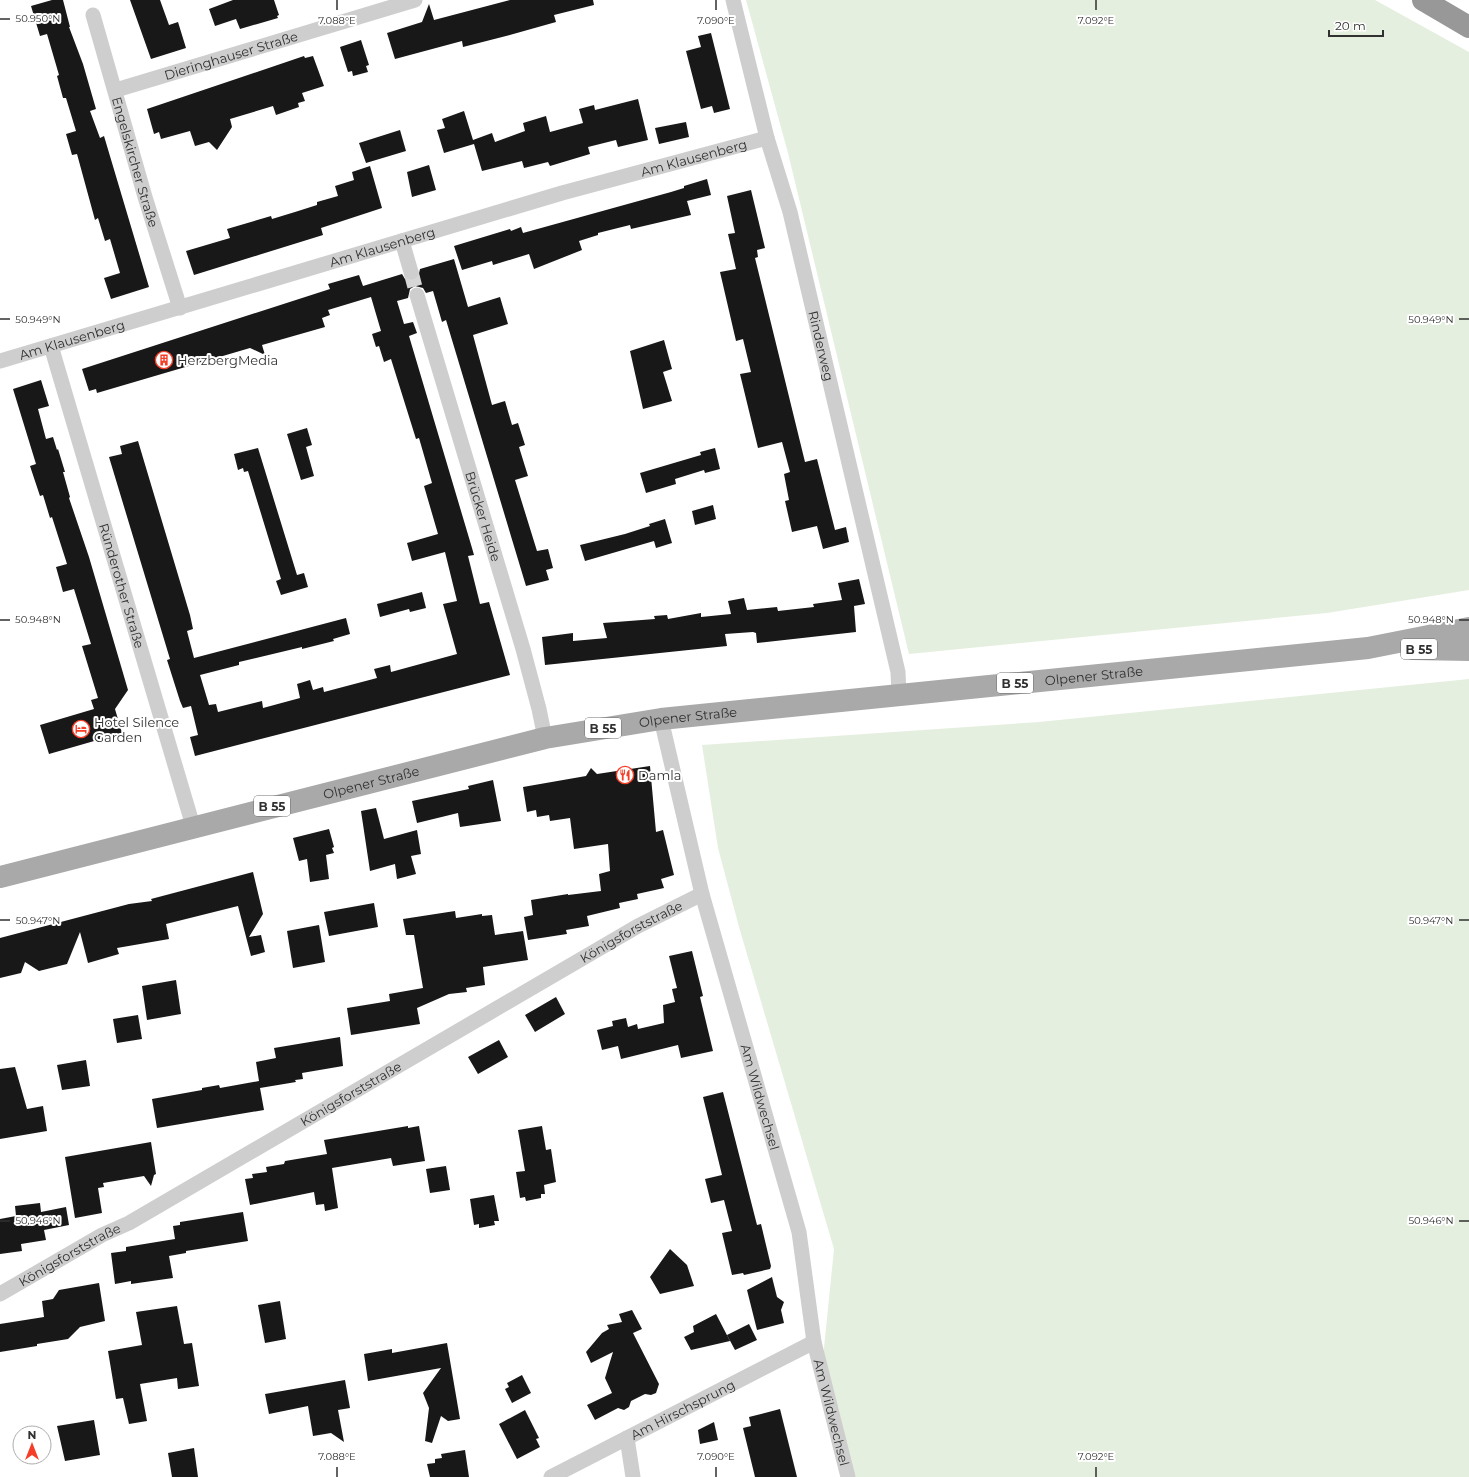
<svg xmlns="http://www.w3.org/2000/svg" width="1469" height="1477" viewBox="0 0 1469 1477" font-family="Montserrat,sans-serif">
<rect width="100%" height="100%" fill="#fff"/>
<!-- green -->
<path fill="#e5efdf" d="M 746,0 L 1375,0 L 1469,52 L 1469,590 L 1327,613 L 909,654 L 788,153 Z
M 1469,679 L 1469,1477 L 850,1477 L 823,1358 L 834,1249 L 739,927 L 718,848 L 702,745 L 1039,722 Z"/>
<!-- building -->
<path fill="#181818" d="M 52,0 L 63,0 L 70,27 L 69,27 L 83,64 L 96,109 L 90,111 L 100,138 L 104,136 L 149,287 L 111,299 L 104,278 L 120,273 L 110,239 L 105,241 L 98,218 L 95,220 L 77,154 L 72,155 L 66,134 L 76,131 L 66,98 L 63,98 L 57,76 L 59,75 L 47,34 L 40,36 L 31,6 Z
M 130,0 L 160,0 L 169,25 L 178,22 L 186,48 L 151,59 Z
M 233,0 L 274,0 L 279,15 L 277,16 L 278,18 L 240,29 L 236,19 L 215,26 L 209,9 Z
M 510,0 L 593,0 L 594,5 L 554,15 L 556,22 L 506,36 L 463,47 L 462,41 L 395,59 L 387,33 L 422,22 L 429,4 L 434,20 Z
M 711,33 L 730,109 L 714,113 L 712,106 L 701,109 L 686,51 L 701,47 L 698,36 Z
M 361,40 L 369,65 L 366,66 L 368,72 L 353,76 L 352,71 L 348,72 L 340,47 Z
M 304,56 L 305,58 L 313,56 L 324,86 L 302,93 L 305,101 L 298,103 L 299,107 L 276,115 L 273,106 L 230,119 L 232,127 L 217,150 L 209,142 L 195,146 L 190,131 L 161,139 L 159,132 L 154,134 L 147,109 Z
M 638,99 L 648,140 L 618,147 L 616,140 L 588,147 L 590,154 L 550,166 L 548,162 L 524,168 L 522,161 L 482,171 L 474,144 L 444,153 L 437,130 L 445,128 L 442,119 L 464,111 L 473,140 L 492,133 L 495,142 L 525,131 L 523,123 L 546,116 L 550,132 L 583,123 L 579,109 L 594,105 L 595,110 Z
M 686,122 L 689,137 L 659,144 L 655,128 Z
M 400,130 L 406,151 L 366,163 L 359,143 Z
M 429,165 L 436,190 L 412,197 L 407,172 Z
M 370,166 L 382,208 L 321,228 L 323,235 L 194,275 L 186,251 L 230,238 L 227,229 L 271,216 L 272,219 L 295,212 L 317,205 L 317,202 L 338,196 L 335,186 L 354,180 L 352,172 Z
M 707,179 L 711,195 L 687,201 L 691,215 L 631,229 L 630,225 L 598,233 L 598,235 L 579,241 L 582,250 L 534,269 L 529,254 L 493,265 L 492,261 L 462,270 L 454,246 L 510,229 L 511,231 L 521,227 L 523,233 L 671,192 L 684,188 L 684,186 Z
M 751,190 L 765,248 L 757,250 L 758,257 L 755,258 L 805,462 L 817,459 L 835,530 L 846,527 L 849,542 L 823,549 L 817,526 L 792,532 L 785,501 L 789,500 L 784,474 L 790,472 L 782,442 L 758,448 L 740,374 L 751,372 L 743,339 L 736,341 L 720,272 L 736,269 L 728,234 L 735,233 L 727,196 Z
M 454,259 L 468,307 L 500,297 L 508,324 L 473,335 L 492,405 L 505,401 L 512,425 L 518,423 L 525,445 L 519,447 L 528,476 L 515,480 L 537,551 L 548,549 L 553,568 L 546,570 L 549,580 L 526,586 L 446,320 L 442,322 L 433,291 L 426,293 L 423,288 L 415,286 L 410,289 L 408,298 L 397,301 L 404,324 L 413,322 L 417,333 L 409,336 L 472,548 L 474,555 L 468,556 L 480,604 L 489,602 L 510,675 L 195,756 L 190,737 L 198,735 L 191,706 L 183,708 L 180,701 L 167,660 L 170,659 L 109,457 L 122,454 L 120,446 L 138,441 L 190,615 L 193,629 L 187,631 L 194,658 L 346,618 L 350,634 L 333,639 L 334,641 L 302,649 L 302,647 L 239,662 L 239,665 L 200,675 L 209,705 L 216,704 L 218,712 L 262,701 L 263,708 L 300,698 L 297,684 L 310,680 L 313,690 L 323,687 L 324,692 L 377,678 L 374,669 L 390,665 L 391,672 L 457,654 L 443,604 L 457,601 L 445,552 L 412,561 L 407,543 L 438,534 L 424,486 L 432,483 L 419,438 L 416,439 L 391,359 L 384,362 L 379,346 L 376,347 L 372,334 L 381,331 L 371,297 L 328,310 L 330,315 L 322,318 L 325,327 L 262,345 L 265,355 L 250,348 L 97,393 L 96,389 L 89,391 L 82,369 L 330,289 L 328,284 L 359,275 L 363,286 L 402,274 L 405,279 L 413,281 L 418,278 L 420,269 Z
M 664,340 L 672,369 L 663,372 L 672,401 L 643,409 L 630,351 Z
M 41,380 L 49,406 L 38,409 L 46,439 L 53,437 L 57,450 L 58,449 L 65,472 L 63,472 L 70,497 L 69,498 L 89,557 L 128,690 L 115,709 L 122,733 L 49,754 L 40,725 L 94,709 L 91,700 L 98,698 L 82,646 L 91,644 L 74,589 L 63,592 L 56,567 L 67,564 L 52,517 L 50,518 L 43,495 L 40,496 L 30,466 L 36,464 L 13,389 Z
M 307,428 L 312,445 L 306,447 L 314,476 L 301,480 L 287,434 Z
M 258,448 L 297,575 L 304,573 L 308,587 L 281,595 L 276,581 L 281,579 L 248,471 L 244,472 L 243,468 L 238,470 L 234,454 Z
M 715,448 L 720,469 L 705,473 L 704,470 L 675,479 L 676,484 L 646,493 L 640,473 L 701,455 L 700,452 Z
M 713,505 L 716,519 L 695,525 L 692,511 Z
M 665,519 L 672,543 L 656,548 L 654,541 L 585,561 L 580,545 L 625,534 L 650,526 L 649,524 Z
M 859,579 L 865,604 L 854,606 L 856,632 L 757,643 L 756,633 L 753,632 L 725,634 L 727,646 L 545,665 L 542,637 L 573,633 L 573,641 L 607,638 L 603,623 L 655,619 L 654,616 L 667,615 L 668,619 L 701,613 L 701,617 L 731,614 L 728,601 L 744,598 L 747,610 L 777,607 L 778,611 L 814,607 L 813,604 L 842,600 L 838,583 Z
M 422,592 L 426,608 L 410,612 L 409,609 L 380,617 L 377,604 Z
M 650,766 L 656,832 L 663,830 L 674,875 L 661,879 L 664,888 L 637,894 L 638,899 L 619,903 L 620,908 L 587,916 L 589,926 L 566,930 L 567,934 L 528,940 L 524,917 L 533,915 L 531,900 L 568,894 L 568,895 L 601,891 L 599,874 L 610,871 L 608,844 L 574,849 L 570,818 L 550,821 L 549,815 L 537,817 L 536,810 L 527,812 L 523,787 L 586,776 L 591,768 L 597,774 Z
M 493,780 L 501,821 L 460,827 L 458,813 L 417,823 L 412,801 L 469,789 L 468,786 Z
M 376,808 L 384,839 L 417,830 L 421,854 L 411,856 L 416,874 L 397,879 L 395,864 L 370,871 L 361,811 Z
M 329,829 L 334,847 L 332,848 L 334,853 L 326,855 L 329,879 L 310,882 L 307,859 L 299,861 L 293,838 Z
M 253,872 L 263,914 L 249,937 L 261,935 L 265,952 L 251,956 L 238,906 L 166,924 L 169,939 L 117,948 L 119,954 L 88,963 L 80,932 L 67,964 L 39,971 L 25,962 L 21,973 L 0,978 L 0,938 L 129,904 L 152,901 L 151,899 Z
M 374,903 L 378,927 L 329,936 L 324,912 Z
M 455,911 L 456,918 L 482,914 L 482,916 L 492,915 L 495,935 L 523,931 L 528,960 L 483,967 L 485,985 L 466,988 L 467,992 L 449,994 L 417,1008 L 420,1024 L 351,1035 L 347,1008 L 390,1001 L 389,994 L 423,988 L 414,935 L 406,935 L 403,919 Z
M 319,925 L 325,962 L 293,968 L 287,931 Z
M 692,951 L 703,996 L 700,997 L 713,1051 L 681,1058 L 678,1045 L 621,1059 L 618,1046 L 602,1050 L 597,1030 L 613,1026 L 612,1021 L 626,1018 L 628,1027 L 637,1024 L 638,1029 L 664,1023 L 663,1005 L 675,1002 L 672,989 L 677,988 L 669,956 Z
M 176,980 L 181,1014 L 147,1020 L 142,986 Z
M 556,997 L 565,1014 L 535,1032 L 525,1015 Z
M 138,1015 L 142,1039 L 117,1043 L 113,1019 Z
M 340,1037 L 343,1066 L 302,1073 L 303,1079 L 295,1080 L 296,1082 L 260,1088 L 264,1110 L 157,1128 L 152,1099 L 202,1090 L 202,1088 L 219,1085 L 220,1088 L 259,1081 L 256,1062 L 276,1058 L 274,1048 Z
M 499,1040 L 508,1057 L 478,1074 L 468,1057 Z
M 86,1060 L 90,1086 L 62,1090 L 57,1065 Z
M 15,1067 L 27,1109 L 43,1106 L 47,1131 L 0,1139 L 0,1069 Z
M 723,1092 L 757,1225 L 761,1224 L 771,1266 L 770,1269 L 744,1275 L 743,1273 L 732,1275 L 722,1233 L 732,1231 L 724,1200 L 711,1203 L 705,1179 L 722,1175 L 703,1097 Z
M 408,1126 L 408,1128 L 419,1126 L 425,1161 L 393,1166 L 391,1158 L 332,1168 L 338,1208 L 325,1211 L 324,1204 L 316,1205 L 314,1192 L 250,1205 L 245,1179 L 253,1178 L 252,1174 L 267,1172 L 266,1167 L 284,1164 L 285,1161 L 327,1154 L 324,1140 Z
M 542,1126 L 546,1150 L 551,1149 L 556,1182 L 544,1185 L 545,1194 L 541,1194 L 541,1198 L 526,1201 L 525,1197 L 520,1198 L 516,1172 L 525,1171 L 518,1130 Z
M 151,1142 L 156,1174 L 154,1175 L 151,1186 L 144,1176 L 103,1183 L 104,1187 L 98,1188 L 102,1213 L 75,1218 L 65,1157 Z
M 446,1166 L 450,1190 L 430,1193 L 426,1169 Z
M 494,1195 L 499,1221 L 494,1221 L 495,1225 L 479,1228 L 479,1224 L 474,1225 L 470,1199 Z
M 40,1203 L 41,1212 L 66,1207 L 69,1225 L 44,1230 L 46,1240 L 21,1244 L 22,1251 L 0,1254 L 0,1219 L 16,1216 L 15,1206 Z
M 243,1212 L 248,1241 L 186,1251 L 186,1253 L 169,1256 L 173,1278 L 131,1284 L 131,1281 L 115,1284 L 111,1253 L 126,1251 L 126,1247 L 175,1239 L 173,1226 L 180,1225 L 180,1222 Z
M 670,1249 L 687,1265 L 694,1286 L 660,1294 L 650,1277 Z
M 772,1277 L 777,1297 L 784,1302 L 781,1310 L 784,1323 L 757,1330 L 747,1290 Z
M 99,1283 L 105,1321 L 80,1327 L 68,1339 L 37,1344 L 37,1346 L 0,1352 L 0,1324 L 44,1317 L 42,1301 L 53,1299 L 59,1290 Z
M 280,1301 L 286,1339 L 265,1343 L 258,1305 Z
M 177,1306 L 184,1344 L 192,1343 L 199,1386 L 178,1389 L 177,1378 L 140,1384 L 147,1421 L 129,1424 L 123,1398 L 116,1399 L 108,1351 L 142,1345 L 136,1312 Z
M 632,1310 L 642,1329 L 633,1333 L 659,1384 L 656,1393 L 651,1395 L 645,1394 L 631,1401 L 629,1407 L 624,1410 L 618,1408 L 595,1420 L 587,1405 L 612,1393 L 605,1378 L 613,1352 L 591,1363 L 586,1352 L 602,1333 L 609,1329 L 607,1325 L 622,1322 L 619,1314 Z
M 716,1314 L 730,1341 L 691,1350 L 684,1337 L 694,1332 L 693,1326 Z
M 749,1324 L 757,1340 L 735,1350 L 727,1335 Z
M 447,1343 L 460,1419 L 448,1421 L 441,1416 L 432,1443 L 425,1441 L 429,1408 L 423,1393 L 441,1368 L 368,1381 L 364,1354 L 392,1349 L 392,1353 Z
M 522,1375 L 531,1393 L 512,1403 L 505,1389 L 509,1387 L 507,1383 Z
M 345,1380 L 350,1408 L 338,1410 L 344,1442 L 331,1433 L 313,1436 L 308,1406 L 269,1414 L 265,1394 Z
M 780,1409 L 797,1477 L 755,1477 L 743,1428 L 751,1426 L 749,1417 Z
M 525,1410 L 539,1438 L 536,1439 L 540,1447 L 517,1459 L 499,1424 Z
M 94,1420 L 100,1455 L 65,1461 L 57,1426 Z
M 714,1422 L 718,1440 L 700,1444 L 698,1430 Z
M 194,1448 L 198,1477 L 172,1477 L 168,1453 Z
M 465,1450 L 469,1477 L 430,1477 L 427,1464 L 435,1463 L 435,1459 L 442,1458 L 441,1454 Z"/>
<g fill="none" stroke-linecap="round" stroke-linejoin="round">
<!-- street-tunnel -->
<path stroke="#d6d6d6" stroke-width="15" stroke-dasharray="15 8" stroke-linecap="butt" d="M 411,272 L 417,295"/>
<!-- street -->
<g stroke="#cecece" stroke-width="15">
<path id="s1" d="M 733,0 L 767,138 L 790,212 L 898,672 L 899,695"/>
<path id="s2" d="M 93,15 L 145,197 L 180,308"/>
<path id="s3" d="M 116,90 L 415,0"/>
<path d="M 402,241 L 411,272"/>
<path id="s4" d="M 417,295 L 523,649 L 539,709 L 545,738"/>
<path id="s5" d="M 51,346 L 193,826"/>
<path id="s6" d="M 0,361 L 562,193 L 767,138"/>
<path id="s7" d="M 661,719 L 702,894 L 799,1232 L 814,1342 L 848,1477"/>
<path id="s8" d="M 0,1294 L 102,1235 L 129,1223 L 638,926 L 702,894"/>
<path d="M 627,1438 L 633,1477"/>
<path id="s9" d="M 551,1477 L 814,1342"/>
</g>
<!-- primary -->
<g stroke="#a9a9a9" stroke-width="22">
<path d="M 1413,649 L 1469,650"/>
<path id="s10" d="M 0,877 L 545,738 L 661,719 L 1368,648 L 1469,628"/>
</g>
<!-- highway -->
<path stroke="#989898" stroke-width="22" d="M 1423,0 L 1469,27"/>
</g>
<!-- ticks -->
<path fill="none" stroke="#313131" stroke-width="1.5" d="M 337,0 L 337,10M 716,0 L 716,10M 1096,0 L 1096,10M 0,19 L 10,19M 0,319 L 10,319M 1459,319 L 1469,319M 0,620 L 10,620M 1459,620 L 1469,620M 0,920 L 10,920M 1459,920 L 1469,920M 0,1221 L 10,1221M 1459,1221 L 1469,1221M 337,1467 L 337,1477M 716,1467 L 716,1477M 1096,1467 L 1096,1477"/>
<!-- icons -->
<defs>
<symbol id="building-ring" viewBox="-11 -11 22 22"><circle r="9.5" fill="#fff" stroke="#f53d27" stroke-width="1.5"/><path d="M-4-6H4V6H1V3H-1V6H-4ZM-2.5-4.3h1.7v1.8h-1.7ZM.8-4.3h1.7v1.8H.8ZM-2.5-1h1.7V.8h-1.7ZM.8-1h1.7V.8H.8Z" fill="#f53d27"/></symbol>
<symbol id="hotel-ring" viewBox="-11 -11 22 22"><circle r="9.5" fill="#fff" stroke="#f53d27" stroke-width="1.5"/><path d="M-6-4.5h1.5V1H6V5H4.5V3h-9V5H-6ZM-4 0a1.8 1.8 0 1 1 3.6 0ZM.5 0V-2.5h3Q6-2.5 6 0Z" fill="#f53d27"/></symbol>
<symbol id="restaurant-ring" viewBox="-11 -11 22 22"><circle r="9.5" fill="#fff" stroke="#f53d27" stroke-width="1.5"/><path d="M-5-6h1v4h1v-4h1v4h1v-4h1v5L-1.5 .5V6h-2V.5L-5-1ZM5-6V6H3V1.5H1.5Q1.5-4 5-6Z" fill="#f53d27"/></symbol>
</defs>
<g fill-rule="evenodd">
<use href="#building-ring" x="154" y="350" width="20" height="20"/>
<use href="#hotel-ring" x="71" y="719" width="20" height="20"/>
<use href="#restaurant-ring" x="615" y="765" width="20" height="20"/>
</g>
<g text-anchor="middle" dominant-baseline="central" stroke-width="4" stroke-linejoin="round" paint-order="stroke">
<!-- shield labels -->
<g fill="#fff" stroke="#6f6f6f" stroke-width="1">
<rect x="1401" y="639" width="36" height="20" rx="3"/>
<rect x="997" y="673" width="36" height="20" rx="3"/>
<rect x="585" y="718" width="36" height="20" rx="3"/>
<rect x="254" y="796" width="36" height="20" rx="3"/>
</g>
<g font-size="12" font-weight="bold" fill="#313131">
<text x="1419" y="649">B 55</text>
<text x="1015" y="683">B 55</text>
<text x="603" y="728">B 55</text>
<text x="272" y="806">B 55</text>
</g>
<!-- street labels -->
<g font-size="13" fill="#313131" stroke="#fff">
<text stroke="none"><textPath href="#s3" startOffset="120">Dieringhauser Straße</textPath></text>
<text stroke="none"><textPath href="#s6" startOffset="723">Am Klausenberg</textPath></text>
<text stroke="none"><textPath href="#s2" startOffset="153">Engelskircher Straße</textPath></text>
<text stroke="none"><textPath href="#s6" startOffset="399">Am Klausenberg</textPath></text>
<text stroke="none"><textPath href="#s6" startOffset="75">Am Klausenberg</textPath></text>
<text stroke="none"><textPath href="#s1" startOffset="357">Rinderweg</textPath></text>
<text stroke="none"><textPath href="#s4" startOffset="231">Brücker Heide</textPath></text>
<text stroke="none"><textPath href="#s5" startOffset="250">Ründerother Straße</textPath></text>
<text stroke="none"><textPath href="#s10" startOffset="1115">Olpener Straße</textPath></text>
<text stroke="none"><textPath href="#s10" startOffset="707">Olpener Straße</textPath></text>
<text stroke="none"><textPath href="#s10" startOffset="383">Olpener Straße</textPath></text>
<text stroke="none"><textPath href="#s8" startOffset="728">Königsforststraße</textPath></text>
<text stroke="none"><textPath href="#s8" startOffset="404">Königsforststraße</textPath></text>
<text stroke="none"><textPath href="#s7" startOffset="391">Am Wildwechsel</textPath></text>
<text stroke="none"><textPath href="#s8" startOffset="80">Königsforststraße</textPath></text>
<text stroke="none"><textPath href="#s9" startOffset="148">Am Hirschsprung</textPath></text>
<text stroke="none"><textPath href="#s7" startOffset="715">Am Wildwechsel</textPath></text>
</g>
<!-- poi labels -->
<g font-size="13" fill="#313131" stroke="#fff" text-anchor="start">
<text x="177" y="360">HerzbergMedia</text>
<text x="94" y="722">Hotel Silence<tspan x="94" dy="15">Garden</tspan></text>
<text x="638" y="775">Damla</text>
</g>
</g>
<g font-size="10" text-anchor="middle" fill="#313131" stroke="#fff" stroke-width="4" stroke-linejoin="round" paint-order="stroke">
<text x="38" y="22">50.950°N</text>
<text x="337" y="24">7.088°E</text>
<text x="716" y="24">7.090°E</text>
<text x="1096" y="24">7.092°E</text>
<text x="38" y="323">50.949°N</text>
<text x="1431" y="323">50.949°N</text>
<text x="38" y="623">50.948°N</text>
<text x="1431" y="623">50.948°N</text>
<text x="38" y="924">50.947°N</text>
<text x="1431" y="924">50.947°N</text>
<text x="38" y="1224">50.946°N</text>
<text x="1431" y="1224">50.946°N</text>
<text x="337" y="1460">7.088°E</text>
<text x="716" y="1460">7.090°E</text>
<text x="1096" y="1460">7.092°E</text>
</g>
<!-- north arrow -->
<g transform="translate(32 1445)"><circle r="19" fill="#ffffff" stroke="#adadad"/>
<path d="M0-3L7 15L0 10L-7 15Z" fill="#f53d27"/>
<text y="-6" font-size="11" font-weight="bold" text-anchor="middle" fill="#313131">N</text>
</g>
<!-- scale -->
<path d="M1329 30v6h54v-6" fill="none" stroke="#313131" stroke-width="2"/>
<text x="1335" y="30" font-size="12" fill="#313131" stroke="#ffffff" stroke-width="3" paint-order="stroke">20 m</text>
</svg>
